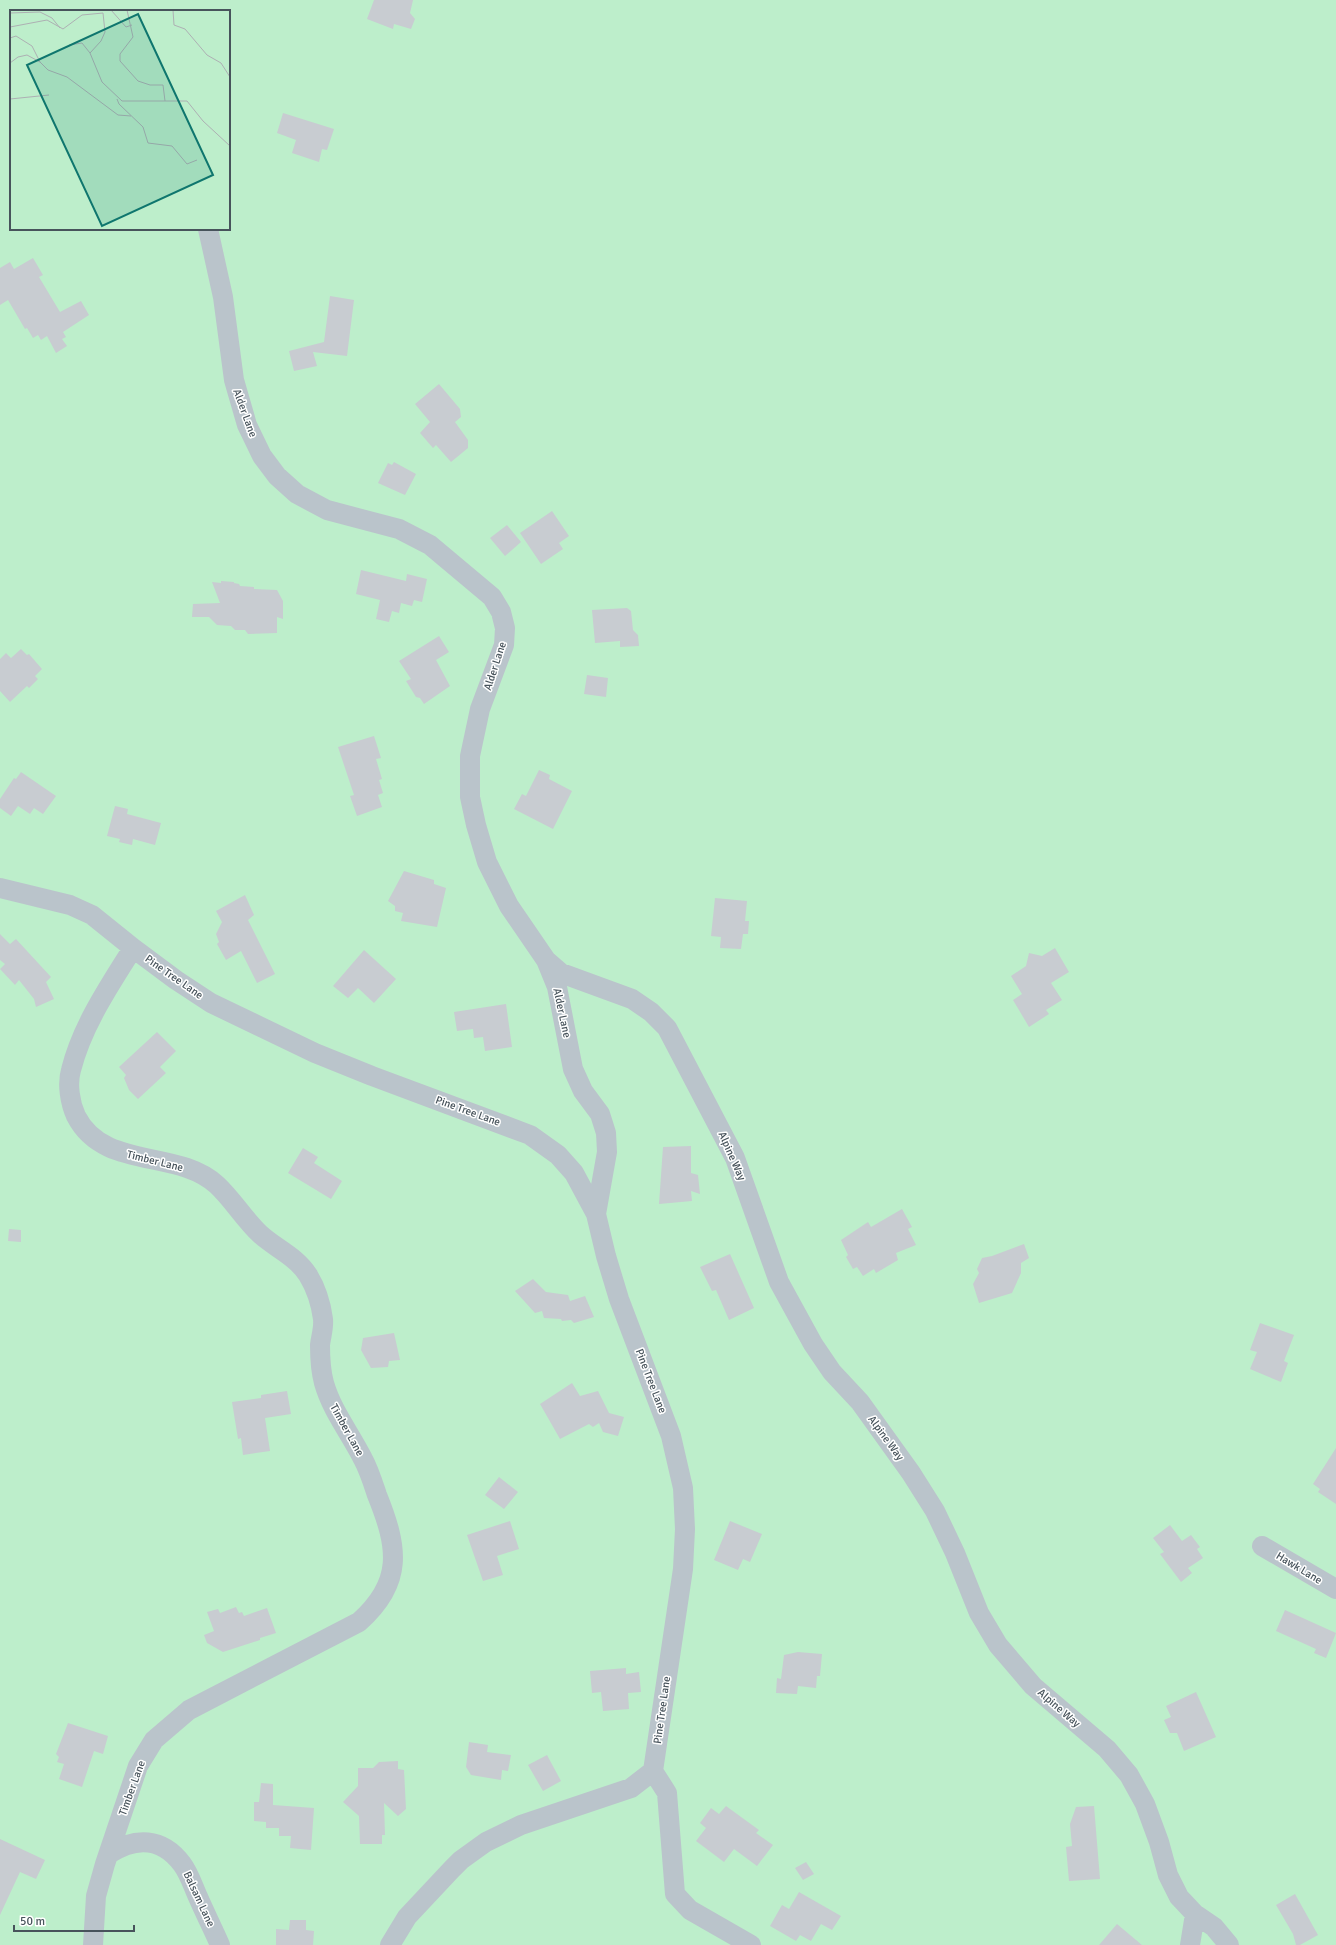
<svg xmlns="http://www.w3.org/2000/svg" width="1336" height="1945" viewBox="0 0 1336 1945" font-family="Signika,sans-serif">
<rect width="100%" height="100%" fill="#f1eeee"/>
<!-- green -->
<path fill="#bdeecb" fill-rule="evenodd" d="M 0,0 L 1336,0 L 1336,1945 L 0,1945 ZM 11,11 L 229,11 L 229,229 L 11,229 Z"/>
<!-- building -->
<path fill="#c8ccd1" d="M 374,0 L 413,0 L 410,13 L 415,19 L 411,29 L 394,24 L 393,29 L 367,19 Z
M 283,113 L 334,129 L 327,150 L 322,149 L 319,162 L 292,153 L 296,140 L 277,133 Z
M 33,258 L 43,275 L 39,277 L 60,312 L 81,301 L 89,315 L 63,332 L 66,337 L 62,339 L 67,346 L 56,353 L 47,336 L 41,340 L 38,335 L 33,338 L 27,328 L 25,329 L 8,300 L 0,305 L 0,268 L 10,262 L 14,269 Z
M 330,296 L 354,300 L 347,356 L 313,352 L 317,366 L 294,371 L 289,351 L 324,342 Z
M 439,384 L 460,409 L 461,417 L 455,422 L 468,440 L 468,448 L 451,462 L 436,445 L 433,448 L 420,433 L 430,422 L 415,404 Z
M 394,462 L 416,474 L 405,495 L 378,483 L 388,463 L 392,465 Z
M 552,511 L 569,536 L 559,543 L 563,549 L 541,564 L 520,533 Z
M 507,525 L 521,542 L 505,556 L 490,538 Z
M 361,570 L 406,581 L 407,574 L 427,579 L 422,602 L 414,600 L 412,606 L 401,603 L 399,613 L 392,611 L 389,622 L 376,619 L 380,600 L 356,594 Z
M 221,581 L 234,582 L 234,583 L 239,584 L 240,586 L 254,587 L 254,589 L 277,590 L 283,601 L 283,619 L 277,617 L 277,633 L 248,634 L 245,630 L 235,630 L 231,626 L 217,625 L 209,617 L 192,617 L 193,604 L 220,603 L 212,582 L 221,583 Z
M 627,608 L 631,611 L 633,630 L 638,635 L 639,646 L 620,647 L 620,641 L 595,643 L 592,610 Z
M 439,636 L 449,652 L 436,660 L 450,686 L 424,704 L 420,698 L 416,697 L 406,681 L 411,679 L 399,661 Z
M 21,649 L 27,655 L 29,654 L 42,669 L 35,676 L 38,679 L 29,688 L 27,686 L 10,702 L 0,691 L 0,659 L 6,653 L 11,658 Z
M 587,675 L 608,678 L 606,697 L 584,694 Z
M 374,736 L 381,758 L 376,759 L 382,779 L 379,780 L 383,793 L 378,795 L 382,807 L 357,816 L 350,796 L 354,795 L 338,747 Z
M 539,770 L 550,775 L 549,779 L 572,791 L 553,829 L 514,809 L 522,794 L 526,796 Z
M 21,772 L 56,796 L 43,814 L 34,808 L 30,814 L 18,806 L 11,816 L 0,808 L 0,799 L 14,778 L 16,779 Z
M 115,806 L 128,809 L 127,814 L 161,823 L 155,845 L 133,839 L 132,845 L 119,842 L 120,839 L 107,836 Z
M 404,871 L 434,880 L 434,884 L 446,888 L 437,927 L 401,921 L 403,913 L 395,911 L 395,906 L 388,901 Z
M 245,895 L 254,915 L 248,920 L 275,974 L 257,983 L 241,951 L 226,960 L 217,944 L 219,942 L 216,934 L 222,922 L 216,911 Z
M 715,898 L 747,901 L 745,921 L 749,921 L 748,934 L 743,934 L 741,949 L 720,948 L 721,937 L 711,936 Z
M 0,934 L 10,944 L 16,939 L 51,977 L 46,982 L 54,999 L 36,1007 L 34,999 L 19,980 L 15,985 L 0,969 L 5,964 L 0,960 Z
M 1055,948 L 1069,972 L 1051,983 L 1062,1000 L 1046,1010 L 1049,1014 L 1029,1027 L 1013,1000 L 1022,994 L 1011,976 L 1026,966 L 1029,953 L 1042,956 Z
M 364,950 L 396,979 L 374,1003 L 358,988 L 348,998 L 333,986 Z
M 506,1004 L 512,1047 L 485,1051 L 483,1037 L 474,1038 L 473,1029 L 457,1031 L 454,1012 Z
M 157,1032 L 176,1051 L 160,1067 L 166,1073 L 138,1099 L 129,1090 L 124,1078 L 126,1075 L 119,1067 Z
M 691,1146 L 691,1173 L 698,1175 L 700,1194 L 691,1191 L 692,1201 L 659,1204 L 663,1147 Z
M 303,1148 L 318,1157 L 314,1163 L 342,1181 L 331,1199 L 288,1173 Z
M 902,1209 L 912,1227 L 908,1229 L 916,1245 L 896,1253 L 898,1260 L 876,1273 L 874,1269 L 863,1276 L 857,1267 L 853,1269 L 846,1257 L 848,1255 L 841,1240 L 868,1222 L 871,1227 Z
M 9,1229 L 21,1230 L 21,1242 L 8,1241 Z
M 1024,1244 L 1029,1258 L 1021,1263 L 1021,1273 L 1012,1293 L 979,1303 L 973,1284 L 979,1273 L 977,1269 L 982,1258 L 992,1256 Z
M 730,1254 L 754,1308 L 729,1320 L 716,1290 L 712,1291 L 700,1267 Z
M 533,1279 L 546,1292 L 568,1295 L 570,1301 L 585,1296 L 594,1317 L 574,1323 L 571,1320 L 562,1321 L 561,1319 L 544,1318 L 542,1311 L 535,1313 L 515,1291 Z
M 1260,1323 L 1294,1335 L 1284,1361 L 1288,1363 L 1281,1382 L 1250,1369 L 1257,1352 L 1250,1350 Z
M 394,1333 L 400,1360 L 389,1361 L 388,1367 L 371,1368 L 361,1350 L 363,1338 Z
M 572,1383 L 580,1396 L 598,1391 L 609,1413 L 624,1417 L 618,1436 L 603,1432 L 599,1423 L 593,1427 L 589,1424 L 560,1439 L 540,1404 Z
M 287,1391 L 291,1414 L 265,1418 L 270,1451 L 243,1455 L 241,1438 L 238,1439 L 232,1402 L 261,1398 L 261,1395 Z
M 1336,1448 L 1336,1504 L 1318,1492 L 1320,1489 L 1313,1484 Z
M 499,1477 L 518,1492 L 504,1509 L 485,1495 Z
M 510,1521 L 519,1549 L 497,1556 L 503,1575 L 483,1581 L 467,1535 Z
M 730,1521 L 762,1534 L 750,1562 L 743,1559 L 738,1570 L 714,1560 Z
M 1170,1525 L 1182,1541 L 1191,1535 L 1200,1547 L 1197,1549 L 1203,1558 L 1188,1568 L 1192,1573 L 1181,1582 L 1160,1554 L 1164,1552 L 1153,1538 Z
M 236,1607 L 239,1613 L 242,1612 L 244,1616 L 267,1608 L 276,1633 L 260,1638 L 260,1640 L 223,1652 L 207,1643 L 204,1635 L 214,1631 L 207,1612 L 218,1609 L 220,1613 Z
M 1285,1610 L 1336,1633 L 1326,1658 L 1314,1653 L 1316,1649 L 1276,1631 Z
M 798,1652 L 822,1654 L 820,1676 L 817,1676 L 816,1688 L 798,1686 L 797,1694 L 776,1693 L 777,1678 L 781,1679 L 784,1655 Z
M 626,1668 L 626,1674 L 639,1672 L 641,1692 L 628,1693 L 629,1709 L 603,1711 L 601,1692 L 592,1693 L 590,1671 Z
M 1196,1692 L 1216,1737 L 1184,1751 L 1177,1733 L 1170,1733 L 1164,1720 L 1171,1717 L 1166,1706 Z
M 68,1723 L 108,1736 L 103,1754 L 94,1751 L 82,1787 L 59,1779 L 64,1764 L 57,1762 L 59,1757 L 56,1754 Z
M 469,1742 L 488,1745 L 487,1752 L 511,1755 L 508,1771 L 502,1770 L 501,1780 L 471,1775 L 466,1767 Z
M 547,1755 L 561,1781 L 543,1791 L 528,1765 Z
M 398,1761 L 398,1769 L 404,1770 L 406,1809 L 398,1816 L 384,1803 L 385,1835 L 382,1835 L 382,1844 L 360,1844 L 359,1816 L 343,1802 L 358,1786 L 358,1768 L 373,1768 L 379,1762 Z
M 261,1783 L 273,1784 L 273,1805 L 314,1808 L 311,1850 L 290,1848 L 291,1836 L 279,1836 L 279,1828 L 266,1828 L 266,1822 L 254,1821 L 254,1802 L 259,1802 Z
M 726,1806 L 759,1830 L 756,1833 L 773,1845 L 757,1866 L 734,1849 L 724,1862 L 696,1841 L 706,1828 L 700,1823 L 711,1808 L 719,1814 Z
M 1094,1806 L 1100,1879 L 1069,1881 L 1066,1847 L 1072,1846 L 1070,1824 L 1076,1807 Z
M 0,1839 L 45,1860 L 36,1879 L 20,1872 L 0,1915 Z
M 806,1862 L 814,1874 L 803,1880 L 795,1868 Z
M 799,1892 L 841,1916 L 832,1930 L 821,1924 L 811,1941 L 800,1935 L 796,1941 L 770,1926 L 782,1905 L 789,1909 Z
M 1295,1894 L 1318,1935 L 1300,1945 L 1296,1945 L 1293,1934 L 1276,1905 Z
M 290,1920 L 306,1920 L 306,1930 L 314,1931 L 313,1945 L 276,1945 L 276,1929 L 289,1930 Z
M 1117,1924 L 1142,1945 L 1099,1945 Z"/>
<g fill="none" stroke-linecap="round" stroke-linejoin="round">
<!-- minor -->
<path stroke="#bac4cb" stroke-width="20" d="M 208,229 L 223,297 L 234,380 L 247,425 L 262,456 L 277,476 L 297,494 L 327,510 L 399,529 L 430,545 L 492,597 L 501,612 L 505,628 L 504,645 L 480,709 L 470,756 L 470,797 L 476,825 L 487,862 L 509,906 L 546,960 L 557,987 L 573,1069 L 583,1091 L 600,1114 L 606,1133 L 607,1152 L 596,1214
M 0,888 L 70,905 L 92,915 L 133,948 L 176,980 L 211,1003 L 315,1053 L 372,1076 L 530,1135 L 558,1155 L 574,1173 L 596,1214 L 606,1256 L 619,1299 L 671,1436 L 683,1488 L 685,1529 L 683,1569 L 653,1771 L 631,1788 L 521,1825 L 486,1842 L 461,1860 L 452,1869 L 407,1917 L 390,1945
M 546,960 L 561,973 L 632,999 L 651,1012 L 667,1028 L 735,1158 L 779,1282 L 813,1344 L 832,1372 L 860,1402 L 911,1473 L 935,1511 L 955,1553 L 979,1613 L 998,1645 L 1033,1686 L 1107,1749 L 1129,1775 L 1145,1804 L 1159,1842 L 1168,1875 L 1179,1897 L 1195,1914 L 1190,1945
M 1262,1546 L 1336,1589
M 653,1771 L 667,1793 L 675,1894 L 690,1910 L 751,1945
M 109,1854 C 135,1837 162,1837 182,1864 C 189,1873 193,1886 198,1897 C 205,1913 213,1929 220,1945
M 1195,1914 L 1214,1927 L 1229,1945
M 93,1945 L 96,1896 L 105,1864 L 138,1766 L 154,1740 L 189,1710 L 359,1622 C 404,1582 398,1547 377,1495 C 373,1483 369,1470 363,1459 C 350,1433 332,1411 324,1383 C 321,1372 320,1356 320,1345 C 321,1336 324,1328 323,1319 C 321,1304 316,1288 308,1275 C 296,1256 275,1248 260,1234 C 244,1219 233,1200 217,1185 C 177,1148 104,1171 76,1116 C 70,1103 67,1084 71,1070 C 82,1026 109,986 133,948"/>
</g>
<g text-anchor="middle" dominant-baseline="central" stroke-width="3" stroke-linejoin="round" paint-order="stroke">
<!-- street labels -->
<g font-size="11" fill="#47535b" stroke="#fff">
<text transform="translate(245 413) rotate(70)">Alder Lane</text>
<text transform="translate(495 666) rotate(-72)">Alder Lane</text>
<text transform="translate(174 977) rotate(35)">Pine Tree Lane</text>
<text transform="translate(562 1013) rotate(78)">Alder Lane</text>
<text transform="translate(468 1111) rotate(20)">Pine Tree Lane</text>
<text transform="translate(732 1156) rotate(66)">Alpine Way</text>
<text transform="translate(155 1161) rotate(14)">Timber Lane</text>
<text transform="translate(651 1381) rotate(69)">Pine Tree Lane</text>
<text transform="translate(347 1430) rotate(61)">Timber Lane</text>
<text transform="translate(886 1438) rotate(54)">Alpine Way</text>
<text transform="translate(1299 1568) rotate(31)">Hawk Lane</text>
<text transform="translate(1059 1708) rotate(41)">Alpine Way</text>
<text transform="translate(662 1710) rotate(-82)">Pine Tree Lane</text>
<text transform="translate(132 1788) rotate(-70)">Timber Lane</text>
<text transform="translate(199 1899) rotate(65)">Balsam Lane</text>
</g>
</g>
<!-- overview -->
<g transform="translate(10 10)">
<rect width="220" height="220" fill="#f1eeee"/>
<path d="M 0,0 L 220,0 L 220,220 L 0,220 Z" fill="#bdeecb"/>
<path fill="none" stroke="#adb0b3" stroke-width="1" d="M 101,0 L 116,17 L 122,15M 117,0 L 123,27 L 110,44 L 110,51 L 128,71 L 140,75 L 153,75 L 155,91M 163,0 L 164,15 L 175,19 L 197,45 L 211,53 L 220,67M 0,3 L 30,2 L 42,8 L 50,18M 93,3 L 95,22 L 91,31 L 80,43 L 92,72 L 112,91 L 177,91 L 193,111 L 220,136M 0,17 L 37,10 L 53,19 L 72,5 L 93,3M 0,28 L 6,26 L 22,36 L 30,52 L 38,60 L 57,67 L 108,105 L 121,106M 59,35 L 72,33 L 80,43M 0,53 L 8,47 L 17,45 L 30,52M 0,89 L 39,85M 107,89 L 109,94 L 133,117 L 138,133 L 162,136 L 177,154 L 187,150"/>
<path fill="#0f766e" fill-opacity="0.15" stroke="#0f766e" stroke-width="2" d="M 128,4 L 203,165 L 92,216 L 17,55 Z"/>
<rect width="220" height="220" fill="none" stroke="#47535b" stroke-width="2"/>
</g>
<!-- scale -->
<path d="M14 1925v6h120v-6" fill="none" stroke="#47535b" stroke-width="2"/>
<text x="20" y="1925" font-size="12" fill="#47535b" stroke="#ffffff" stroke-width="3" paint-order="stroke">50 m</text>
</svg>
